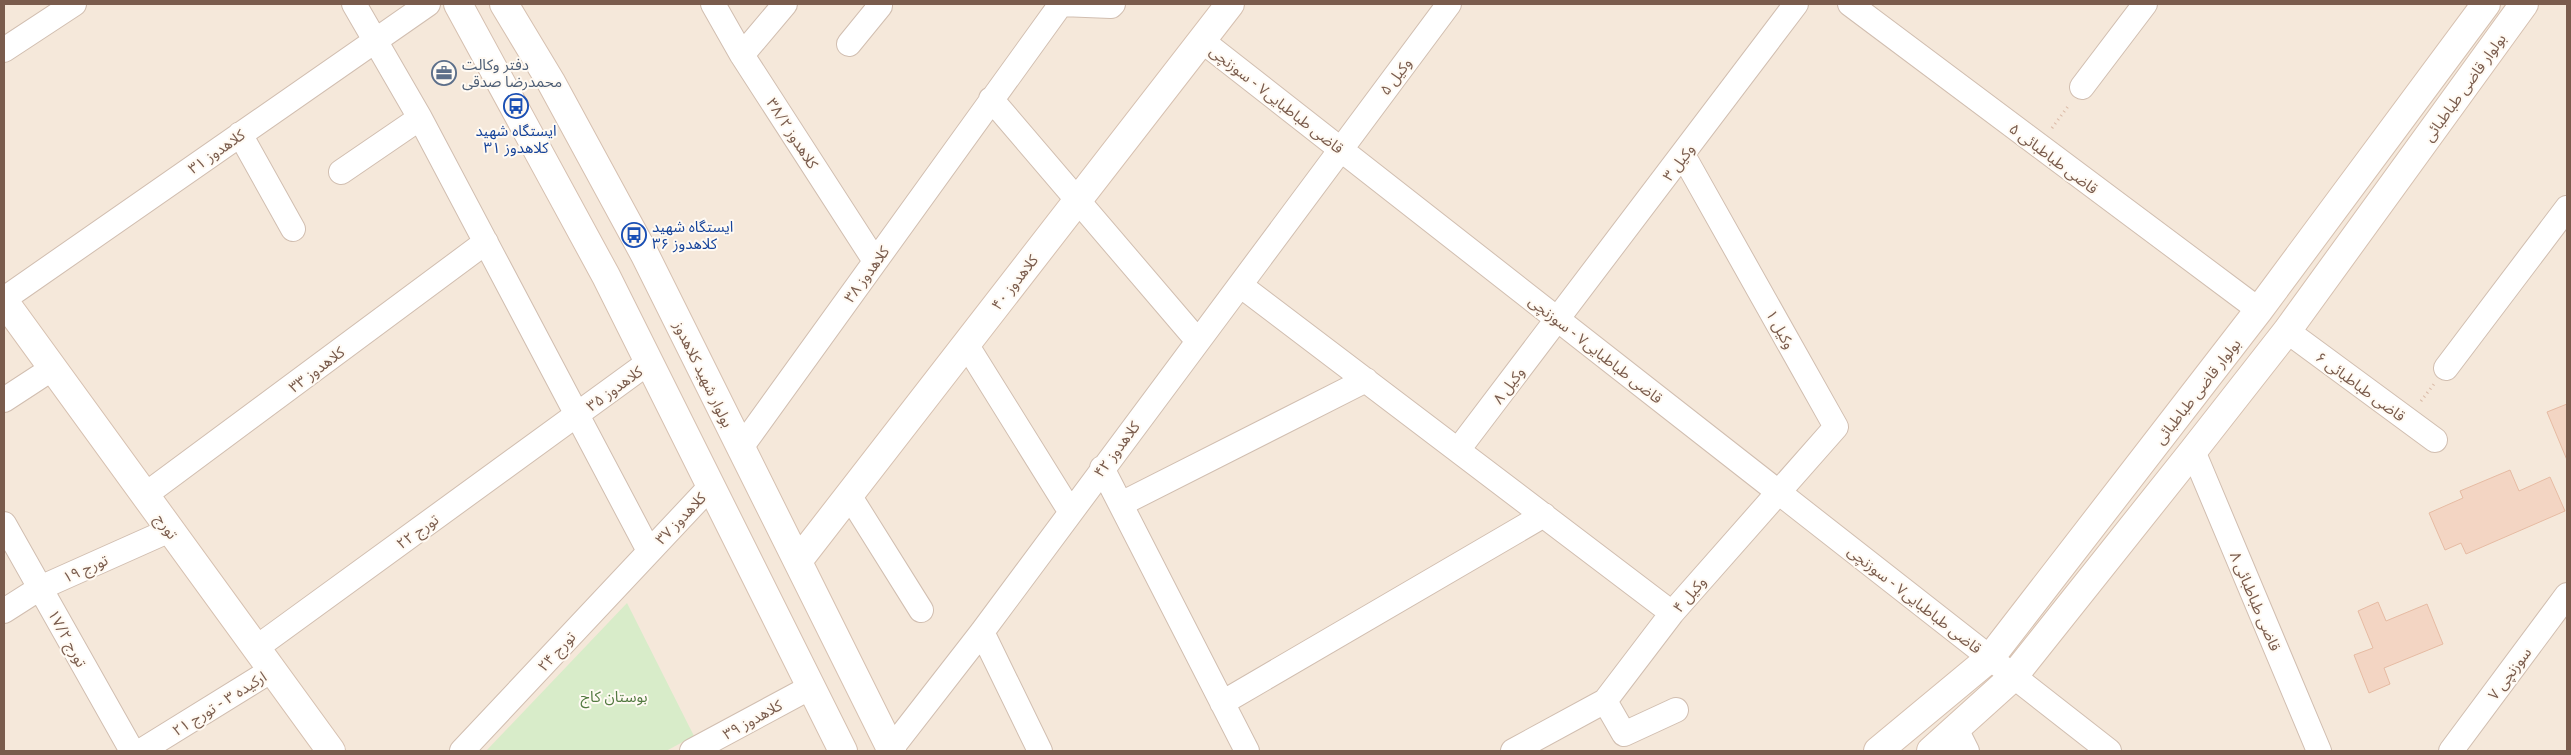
<svg xmlns="http://www.w3.org/2000/svg" width="2571" height="755" viewBox="0 0 2571 755" font-family="Lato,'Noto Sans Arabic',sans-serif">
<rect width="100%" height="100%" fill="#fdf6ec"/>
<!-- residential -->
<path fill="#f5e8da" d="M 4,4 L 2567,4 L 2567,751 L 4,751 Z"/>
<!-- green -->
<path fill="#d8ecc9" d="M 627,603 L 694,736 L 666,751 L 486,751 Z"/>
<!-- building -->
<path fill="#f3d5c3" stroke="#e6bba3" d="M 2567,404 L 2567,460 L 2547,412 Z
M 2510,470 L 2519,491 L 2550,477 L 2565,511 L 2466,554 L 2461,543 L 2445,550 L 2429,513 L 2463,498 L 2460,491 Z
M 2378,602 L 2386,621 L 2427,604 L 2443,644 L 2384,668 L 2390,684 L 2369,693 L 2354,655 L 2373,648 L 2358,611 Z"/>
<g fill="none" stroke-linecap="round" stroke-linejoin="round">
<defs>
<path id="street" d="M 354,4 L 420,118 L 649,551
M 713,4 L 742,55 L 875,261
M 1061,4 L 1111,6 L 1113,4
M 1850,4 L 2259,310
M 1201,40 L 2109,751
M 849,44 L 880,6 L 877,4
M 4,50 L 74,4
M 742,55 L 785,4
M 2082,87 L 2145,4
M 991,99 L 1197,340
M 240,134 L 293,229
M 341,172 L 420,118
M 1240,285 L 1672,613
M 4,299 L 428,4
M 2287,331 L 2435,440
M 966,344 L 1070,511
M 2446,368 L 2567,208
M 4,400 L 53,368
M 740,449 L 1061,4
M 1458,450 L 1796,4
M 2193,451 L 2319,751
M 1102,468 L 1247,751
M 145,495 L 486,242
M 849,495 L 921,610
M 1121,504 L 1366,380
M 4,524 L 132,751
M 4,611 L 40,588 L 170,530
M 982,632 L 1040,751
M 256,648 L 649,362
M 1605,701 L 1624,734 L 1676,710
M 1222,703 L 1544,515
M 1956,729 L 1967,751
M 891,749 L 982,632 L 1449,4
M 141,751 L 272,670
M 462,751 L 711,486
M 692,751 L 811,687
M 1513,751 L 1605,701 L 1672,613 L 1836,427 L 1683,155
M 2451,751 L 2567,595"/>
<path id="secondary" d="M 458,4 L 606,276 L 843,751
M 504,4 L 551,82 L 645,255 L 892,751
M 4,301 L 331,751
M 798,561 L 1230,4
M 1878,751 L 1990,658 L 2259,310 L 2486,4
M 1931,751 L 2013,677 L 2193,451 L 2287,331 L 2524,4"/>
</defs>
<!-- street casing -->
<use href="#street" stroke="#d1beb0" stroke-width="26"/>
<!-- secondary casing -->
<use href="#secondary" stroke="#d6c0b0" stroke-width="30"/>
<!-- path -->
<path stroke="#d9b8a5" stroke-width="3" stroke-dasharray="1 4" stroke-linecap="butt" d="M 2052,128 L 2069,105
M 2421,401 L 2434,384"/>
<!-- street -->
<use href="#street" stroke="#fff" stroke-width="24"/>
<!-- secondary -->
<use href="#secondary" stroke="#fff" stroke-width="28"/>
</g>
<!-- icons -->
<defs>
<symbol id="office-ring" viewBox="-11 -11 22 22"><circle r="9.5" fill="#fffaf3" stroke="#5c6f8a" stroke-width="1.5"/><path d="M-6-3h4V-5.5h4V-3h4V5H-6ZM-1-4.5V-3h2v-1.5ZM-6 0V1H6V0Z" fill="#5c6f8a"/></symbol>
<symbol id="bus-ring" viewBox="-11 -11 22 22"><circle r="9.5" fill="#fffaf3" stroke="#1a4fb4" stroke-width="1.5"/><path d="M-5-6H5V4H4V6H2V4H-2V6H-4V4H-5ZM-3.5-4V0h7V-4ZM-3.5 1.2v1.5H-2V1.2ZM2 1.2v1.5H3.5V1.2Z" fill="#1a4fb4"/></symbol>
</defs>
<g fill-rule="evenodd">
<use href="#office-ring" x="430" y="59" width="28" height="28"/>
<use href="#bus-ring" x="502" y="92" width="28" height="28"/>
<use href="#bus-ring" x="620" y="221" width="28" height="28"/>
</g>
<g text-anchor="middle" dominant-baseline="central" stroke-width="4" stroke-linejoin="round" paint-order="stroke">
<!-- service labels -->
<g font-size="15" fill="#4e5e75" stroke="#fffaf3" text-anchor="start">
<text x="462" y="64">دفتر وکالت<tspan x="462" dy="17">محمدرضا صدقی</tspan></text>
</g>
<!-- street labels -->
<g font-size="15" fill="#7a5c4d" stroke="#fffaf3">
<text transform="translate(1395 76) rotate(-53)">وکيل ۵</text>
<text transform="translate(2464 87) rotate(-54)">بولوار قاضی طباطبائی</text>
<text transform="translate(1277 99) rotate(38)">قاضی طباطبایی۷ - سوزنچی</text>
<text transform="translate(793 133) rotate(57)">کلاهدوز ۳۸/۲</text>
<text transform="translate(216 151) rotate(-35)">کلاهدوز ۳۱</text>
<text transform="translate(2054 158) rotate(37)">قاضی طباطبائی ۵</text>
<text transform="translate(1678 162) rotate(-53)">وکيل ۳</text>
<text transform="translate(866 274) rotate(-54)">کلاهدوز ۳۸</text>
<text transform="translate(1014 282) rotate(-52)">کلاهدوز ۴۰</text>
<text transform="translate(1781 329) rotate(61)">وکيل ۱</text>
<text transform="translate(1596 349) rotate(38)">قاضی طباطبایی۷ - سوزنچی</text>
<text transform="translate(316 369) rotate(-37)">کلاهدوز ۳۳</text>
<text transform="translate(704 374) rotate(64)">بولوار شهید کلاهدوز</text>
<text transform="translate(1508 385) rotate(-53)">وکيل ۸</text>
<text transform="translate(2361 386) rotate(36)">قاضی طباطبائی ۶</text>
<text transform="translate(614 388) rotate(-36)">کلاهدوز ۳۵</text>
<text transform="translate(2197 391) rotate(-52)">بولوار قاضی طباطبائی</text>
<text transform="translate(1116 449) rotate(-53)">کلاهدوز ۴۲</text>
<text transform="translate(680 518) rotate(-46)">کلاهدوز ۳۷</text>
<text transform="translate(167 526) rotate(54)">تورج</text>
<text transform="translate(417 531) rotate(-36)">تورج ۲۲</text>
<text transform="translate(85 568) rotate(-24)">تورج ۱۹</text>
<text transform="translate(1689 594) rotate(-49)">وکيل ۴</text>
<text transform="translate(1915 599) rotate(38)">قاضی طباطبایی۷ - سوزنچی</text>
<text transform="translate(2256 601) rotate(67)">قاضی طباطبائی ۸</text>
<text transform="translate(68 638) rotate(61)">تورج ۱۷/۲</text>
<text transform="translate(556 651) rotate(-47)">تورج ۲۴</text>
<text transform="translate(2509 673) rotate(-53)">سوزنچی ۷</text>
<text transform="translate(219 703) rotate(-32)">ارکیده ۳ - تورج ۲۱</text>
<text transform="translate(752 719) rotate(-29)">کلاهدوز ۳۹</text>
</g>
<!-- transit labels -->
<g font-size="15" fill="#164399" stroke="#fffaf3">
<text x="516" y="130">ایستگاه شهید<tspan x="516" dy="17">کلاهدوز ۳۱</tspan></text>
<text x="652" y="226" text-anchor="start">ایستگاه شهید<tspan x="652" dy="17">کلاهدوز ۳۶</tspan></text>
</g>
<!-- park labels -->
<g font-size="15" fill="#537a41" stroke="#fffaf3">
<text x="614" y="696">بوستان کاج</text>
</g>
</g>
<!-- border -->
<rect width="2571" height="755" fill="none" stroke="#7a5c4d" stroke-width="10"/>
</svg>
